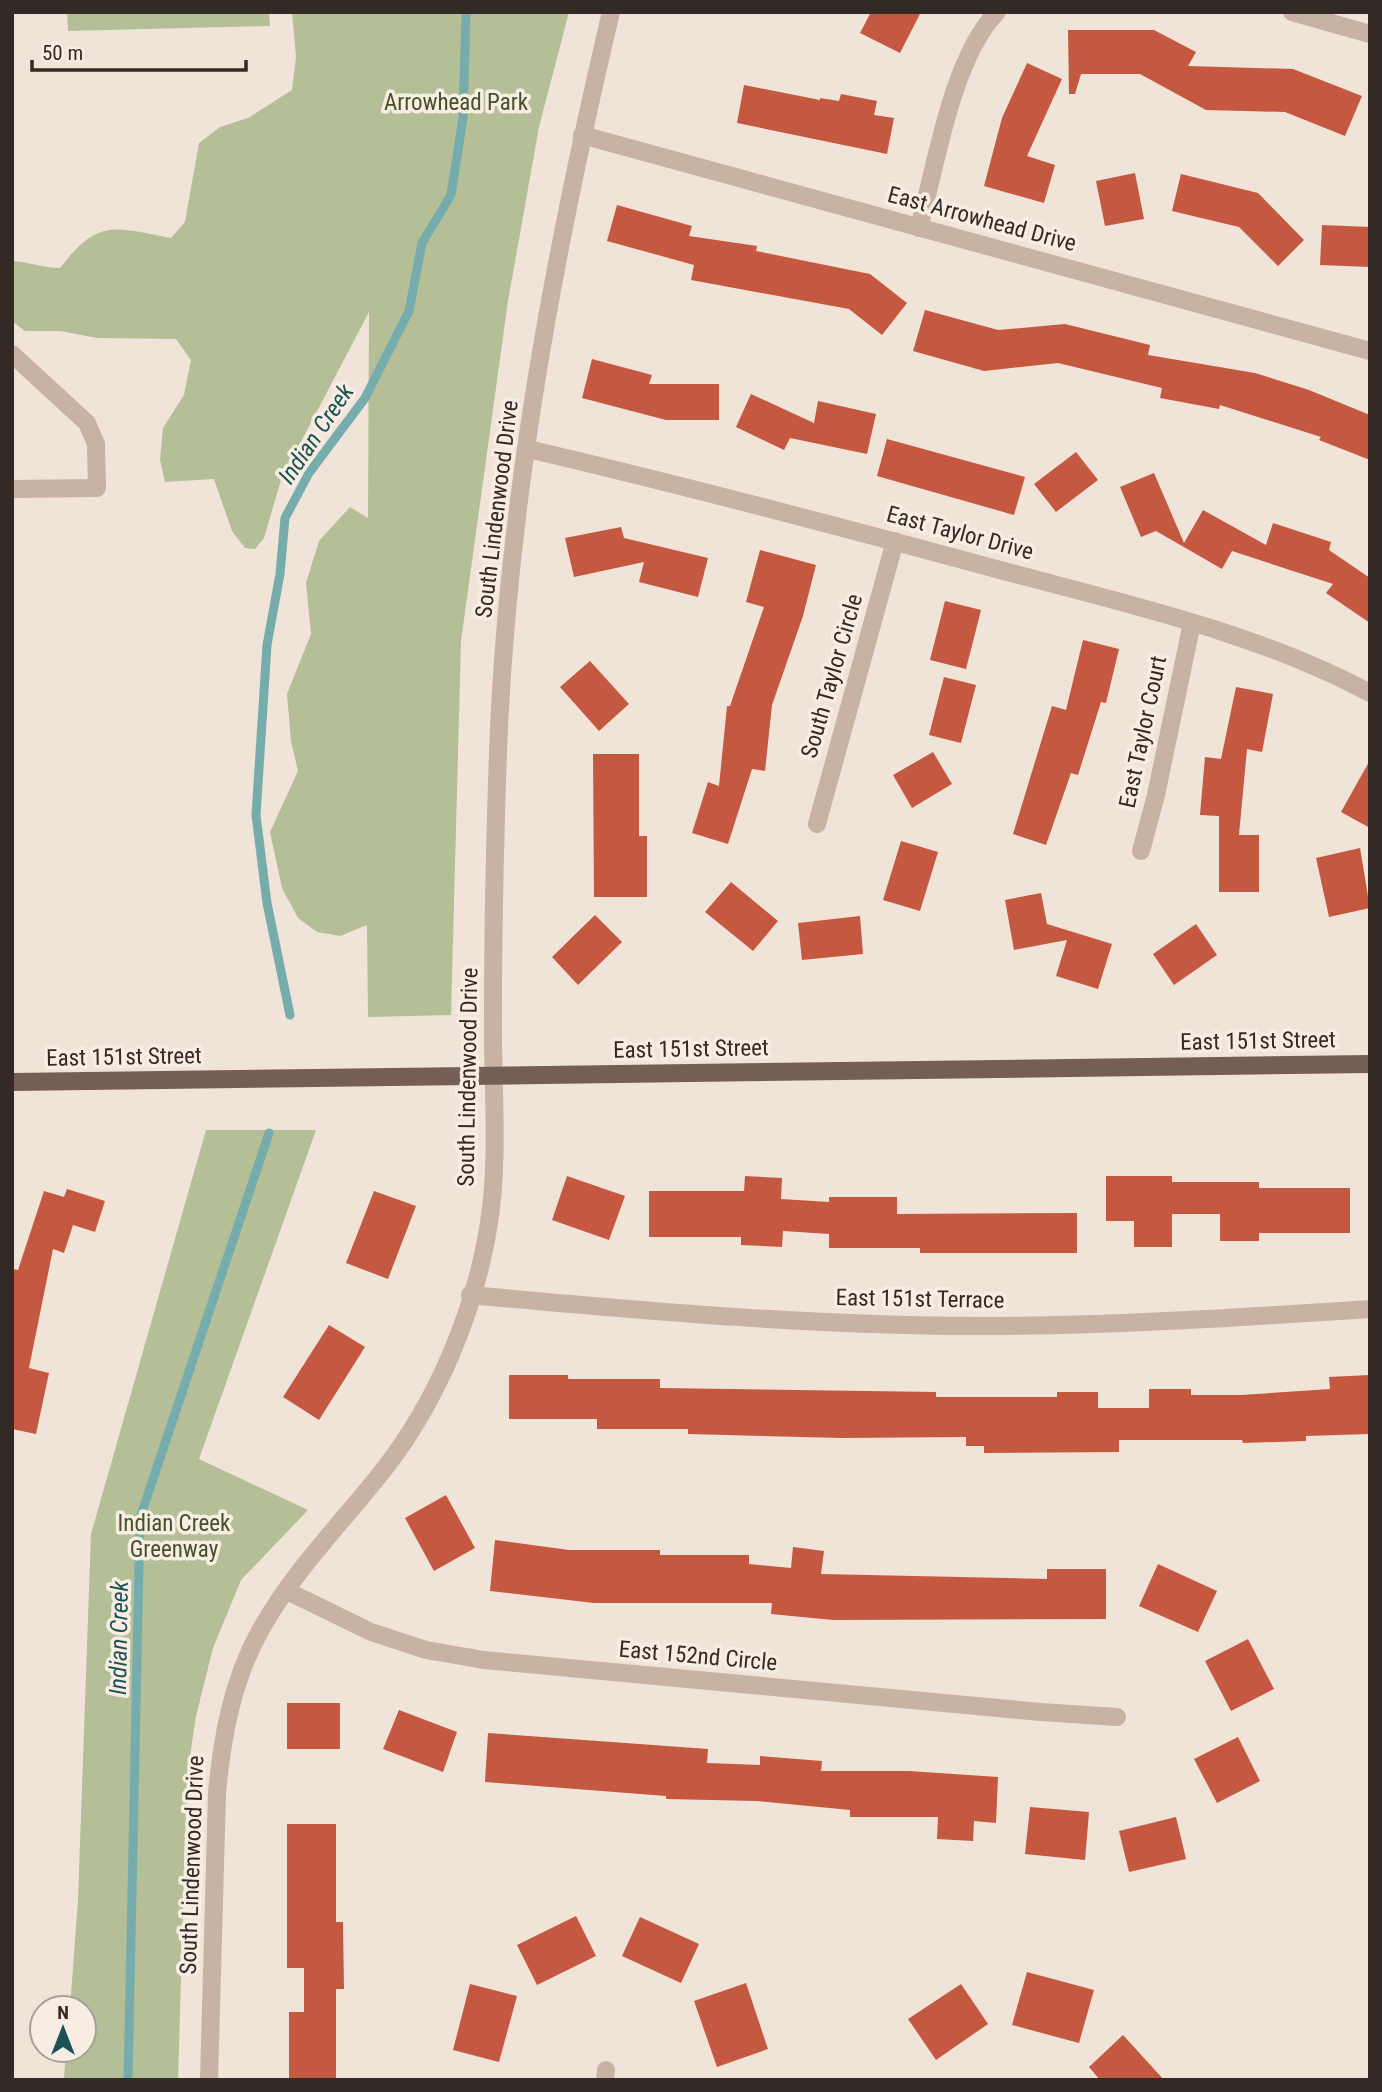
<svg xmlns="http://www.w3.org/2000/svg" width="1382" height="2092" viewBox="0 0 1382 2092" font-family="'Roboto Condensed',sans-serif">
<rect width="100%" height="100%" fill="#f0e3d7"/>
<!-- green -->
<path fill="#b4bf97" d="M 67,12 L 269,12 L 270,26 L 68,31 Z
M 292,12 L 569,12 L 539,127 L 508,301 L 461,641 L 451,1015 L 368,1017 L 367,925 L 340,936 L 317,932 L 298,918 L 282,888 L 270,832 L 298,771 L 291,741 L 287,694 L 311,634 L 306,583 L 319,541 L 350,507 L 368,518 L 369,312 L 281,480 L 264,538 L 255,549 L 245,548 L 232,531 L 214,479 L 165,482 L 160,460 L 163,428 L 184,395 L 191,360 L 176,339 L 97,338 L 60,331 L 25,331 L 12,321 L 12,261 C 30,262 43,268 60,268 C 98,218 114,227 171,238 L 185,222 L 199,143 L 220,127 L 248,118 L 292,90 L 296,57 Z
M 206,1130 L 316,1130 L 199,1459 L 308,1510 L 241,1580 L 213,1648 L 196,1716 L 187,1776 L 178,2080 L 64,2080 L 66,2050 L 84,2050 L 84,2008 L 70,2008 L 78,1900 L 91,1534 Z"/>
<g fill="none" stroke-linecap="round" stroke-linejoin="round">
<!-- stream -->
<path stroke="#76adac" stroke-width="9" d="M 290,1015 L 267,903 L 256,815 L 267,645 L 280,574 L 285,518 L 309,473 L 365,398 L 409,311 L 422,243 L 451,195 L 463,118 L 466,12
M 128,2080 L 140,1518 L 269,1133"/>
</g>
<!-- building -->
<path fill="#c55840" d="M 871,12 L 921,12 L 900,53 L 860,33 Z
M 1068,30 L 1154,30 L 1196,52 L 1188,66 L 1293,69 L 1362,96 L 1345,136 L 1285,112 L 1206,110 L 1140,74 L 1081,74 L 1075,94 L 1069,94 Z
M 1027,63 L 1062,79 L 1027,156 L 1055,165 L 1044,203 L 984,186 L 1002,118 Z
M 744,85 L 820,100 L 820,98 L 839,101 L 841,94 L 877,101 L 874,115 L 894,118 L 887,154 L 737,123 Z
M 1135,173 L 1144,219 L 1105,226 L 1096,181 Z
M 1181,174 L 1258,193 L 1304,240 L 1278,266 L 1239,227 L 1172,211 Z
M 617,205 L 692,226 L 689,236 L 757,246 L 756,251 L 870,274 L 907,303 L 882,335 L 849,309 L 691,280 L 694,265 L 607,241 Z
M 1322,225 L 1370,227 L 1370,267 L 1320,265 Z
M 925,310 L 998,330 L 1065,324 L 1150,345 L 1148,355 L 1255,373 L 1309,390 L 1370,415 L 1370,460 L 1319,440 L 1321,437 L 1220,405 L 1219,409 L 1160,398 L 1162,388 L 1058,363 L 984,371 L 913,351 Z
M 592,359 L 652,375 L 649,384 L 719,384 L 719,420 L 666,420 L 582,398 Z
M 751,394 L 814,423 L 818,401 L 876,414 L 867,454 L 790,438 L 784,450 L 736,427 Z
M 887,439 L 1025,477 L 1014,515 L 877,476 Z
M 1076,452 L 1098,480 L 1056,512 L 1034,484 Z
M 1154,473 L 1184,543 L 1203,510 L 1266,545 L 1273,523 L 1331,542 L 1329,550 L 1370,578 L 1370,623 L 1326,593 L 1333,584 L 1232,551 L 1222,569 L 1156,531 L 1141,537 L 1120,487 Z
M 621,527 L 624,538 L 708,558 L 698,597 L 639,582 L 644,562 L 574,577 L 565,538 Z
M 760,550 L 816,565 L 803,616 L 772,705 L 765,771 L 752,769 L 728,844 L 692,833 L 708,782 L 719,786 L 727,706 L 730,706 L 764,607 L 746,602 Z
M 945,601 L 981,610 L 966,669 L 930,660 Z
M 1083,640 L 1119,649 L 1106,703 L 1101,702 L 1078,775 L 1071,773 L 1046,845 L 1013,834 L 1052,706 L 1066,710 Z
M 590,661 L 629,704 L 599,731 L 560,687 Z
M 944,677 L 976,685 L 961,743 L 929,735 Z
M 1236,687 L 1273,694 L 1262,752 L 1247,749 L 1239,835 L 1259,835 L 1259,892 L 1219,892 L 1219,816 L 1200,815 L 1205,757 L 1221,759 Z
M 933,752 L 952,784 L 912,808 L 893,775 Z
M 593,754 L 639,754 L 639,836 L 647,836 L 647,897 L 594,897 Z
M 1370,760 L 1370,828 L 1341,812 Z
M 901,841 L 938,852 L 920,911 L 883,900 Z
M 1360,848 L 1370,908 L 1329,917 L 1316,858 Z
M 731,882 L 778,921 L 753,951 L 705,912 Z
M 1041,893 L 1047,924 L 1112,944 L 1098,989 L 1056,976 L 1067,940 L 1014,950 L 1005,900 Z
M 595,915 L 622,942 L 578,985 L 552,957 Z
M 860,916 L 863,954 L 802,960 L 798,923 Z
M 1196,924 L 1217,955 L 1174,985 L 1153,954 Z
M 567,1176 L 625,1196 L 609,1240 L 552,1220 Z
M 745,1176 L 782,1178 L 781,1199 L 829,1202 L 829,1197 L 897,1197 L 897,1214 L 1077,1213 L 1077,1253 L 920,1253 L 920,1248 L 829,1248 L 829,1234 L 783,1231 L 782,1247 L 741,1245 L 741,1237 L 649,1237 L 649,1191 L 744,1191 Z
M 1106,1176 L 1172,1176 L 1172,1182 L 1259,1182 L 1259,1188 L 1350,1188 L 1350,1233 L 1259,1233 L 1259,1241 L 1220,1241 L 1220,1214 L 1172,1214 L 1172,1247 L 1134,1247 L 1134,1221 L 1106,1221 Z
M 67,1189 L 105,1201 L 95,1232 L 73,1225 L 64,1253 L 53,1249 L 29,1368 L 49,1373 L 36,1434 L 12,1429 L 12,1269 L 18,1270 L 44,1191 L 64,1197 Z
M 374,1191 L 416,1206 L 388,1279 L 346,1263 Z
M 329,1325 L 365,1347 L 319,1420 L 283,1397 Z
M 509,1375 L 568,1375 L 568,1379 L 660,1379 L 660,1388 L 936,1392 L 936,1397 L 1057,1397 L 1057,1392 L 1098,1392 L 1098,1408 L 1149,1408 L 1149,1389 L 1191,1389 L 1191,1395 L 1241,1395 L 1330,1389 L 1329,1377 L 1369,1375 L 1370,1434 L 1306,1436 L 1306,1441 L 1243,1443 L 1242,1440 L 1119,1440 L 1119,1452 L 984,1453 L 984,1446 L 966,1446 L 966,1437 L 841,1438 L 688,1434 L 688,1429 L 597,1429 L 597,1419 L 509,1419 Z
M 446,1495 L 475,1548 L 434,1571 L 405,1518 Z
M 495,1540 L 569,1550 L 660,1550 L 660,1555 L 749,1555 L 749,1564 L 791,1568 L 793,1547 L 824,1551 L 821,1574 L 1047,1579 L 1047,1569 L 1106,1569 L 1106,1619 L 833,1620 L 771,1614 L 772,1603 L 594,1603 L 490,1591 Z
M 1158,1564 L 1217,1591 L 1198,1632 L 1139,1606 Z
M 1248,1639 L 1274,1689 L 1231,1711 L 1205,1661 Z
M 287,1703 L 340,1703 L 340,1749 L 287,1749 Z
M 399,1710 L 457,1732 L 443,1772 L 383,1749 Z
M 488,1733 L 708,1749 L 707,1763 L 760,1765 L 760,1756 L 822,1761 L 821,1771 L 909,1771 L 998,1777 L 996,1823 L 974,1821 L 973,1841 L 937,1839 L 938,1817 L 850,1817 L 850,1810 L 757,1801 L 666,1799 L 666,1796 L 485,1782 Z
M 1238,1737 L 1260,1781 L 1217,1803 L 1194,1759 Z
M 1030,1807 L 1089,1812 L 1085,1860 L 1025,1854 Z
M 1176,1817 L 1186,1859 L 1129,1872 L 1119,1831 Z
M 287,1824 L 336,1824 L 336,1922 L 343,1922 L 344,1989 L 336,1989 L 336,2079 L 289,2079 L 289,2012 L 304,2012 L 304,1968 L 287,1968 Z
M 576,1916 L 596,1956 L 537,1985 L 517,1945 Z
M 640,1917 L 699,1944 L 681,1983 L 622,1956 Z
M 1027,1972 L 1094,1990 L 1079,2043 L 1012,2025 Z
M 746,1983 L 768,2049 L 717,2067 L 694,2001 Z
M 470,1984 L 517,1996 L 499,2062 L 453,2050 Z
M 961,1984 L 988,2024 L 936,2060 L 908,2019 Z
M 1123,2035 L 1164,2080 L 1100,2080 L 1089,2067 Z"/>
<g fill="none" stroke-linecap="round" stroke-linejoin="round">
<!-- service -->
<path stroke="#c8b2a3" stroke-width="18" d="M 12,354 L 87,423 L 96,444 L 97,488 L 12,489"/>
<!-- minor -->
<path stroke="#c8b2a3" stroke-width="18" d="M 1292,12 L 1370,34
M 582,135 L 1370,351
M 919,228 C 936,165 952,58 997,12
M 528,449 C 691,487 853,530 1015,574 C 1135,606 1259,634 1370,693
M 817,824 L 895,541
M 1141,851 L 1156,795 L 1192,623
M 470,1295 C 646,1311 823,1327 999,1326 C 1123,1325 1246,1317 1370,1309
M 287,1591 L 371,1632 L 426,1650 L 484,1660 L 1041,1712 L 1117,1717
M 605,2080 L 606,2070"/>
<!-- tertiary -->
<path stroke="#c8b2a3" stroke-width="18" d="M 209,2080 L 217,1793 C 222,1738 232,1681 260,1631 C 293,1571 343,1522 385,1468 C 437,1401 474,1313 488,1229 C 500,1159 492,1086 493,1014 C 493,927 495,839 498,752 C 507,503 554,254 611,12"/>
<!-- primary -->
<path stroke="#755e56" stroke-width="18" d="M 12,1082 L 1370,1064"/>
</g>
<g text-anchor="middle" dominant-baseline="central" stroke-width="7" stroke-linejoin="round" paint-order="stroke">
<!-- park labels -->
<g font-size="23" fill="#455129" stroke="#f8ede3">
<text x="456" y="102">Arrowhead Park</text>
<text x="174" y="1523">Indian Creek<tspan x="174" dy="26">Greenway</tspan></text>
</g>
<!-- street labels -->
<g font-size="23" fill="#332925" stroke="#f8ede3">
<text transform="translate(982 219) rotate(15)">East Arrowhead Drive</text>
<text transform="translate(497 509) rotate(-83)">South Lindenwood Drive</text>
<text transform="translate(960 533) rotate(15)">East Taylor Drive</text>
<text transform="translate(832 676) rotate(-74)">South Taylor Circle</text>
<text transform="translate(1143 732) rotate(-78)">East Taylor Court</text>
<text transform="translate(1258 1041) rotate(-1)">East 151st Street</text>
<text transform="translate(691 1049) rotate(-1)">East 151st Street</text>
<text transform="translate(124 1057) rotate(-1)">East 151st Street</text>
<text transform="translate(468 1077) rotate(-89)">South Lindenwood Drive</text>
<text transform="translate(920 1299) rotate(1)">East 151st Terrace</text>
<text transform="translate(698 1656) rotate(5)">East 152nd Circle</text>
<text transform="translate(192 1865) rotate(-88)">South Lindenwood Drive</text>
</g>
<!-- water labels -->
<g font-size="24" font-style="italic" fill="#1b5354" stroke="#f8ede3">
<text transform="translate(316 434) rotate(-56)">Indian Creek</text>
<text transform="translate(119 1638) rotate(-89)">Indian Creek</text>
</g>
</g>
<!-- border -->
<rect width="1382" height="2092" fill="none" stroke="#332925" stroke-width="28"/>
<!-- north arrow -->
<g transform="translate(63 2029)"><circle r="33" fill="#f8ede3" stroke="#a99f97" stroke-width="2"/>
<path d="M0-5L12 26L0 18L-12 26Z" fill="#1b5354"/>
<text y="-10" font-size="19" font-weight="bold" text-anchor="middle" fill="#332925">N</text>
</g>
<!-- scale -->
<path d="M32 60v10h214v-10" fill="none" stroke="#332925" stroke-width="3.5"/>
<text x="42" y="60" font-size="21" fill="#332925" stroke="#f8ede3" stroke-width="5" paint-order="stroke">50 m</text>
</svg>
